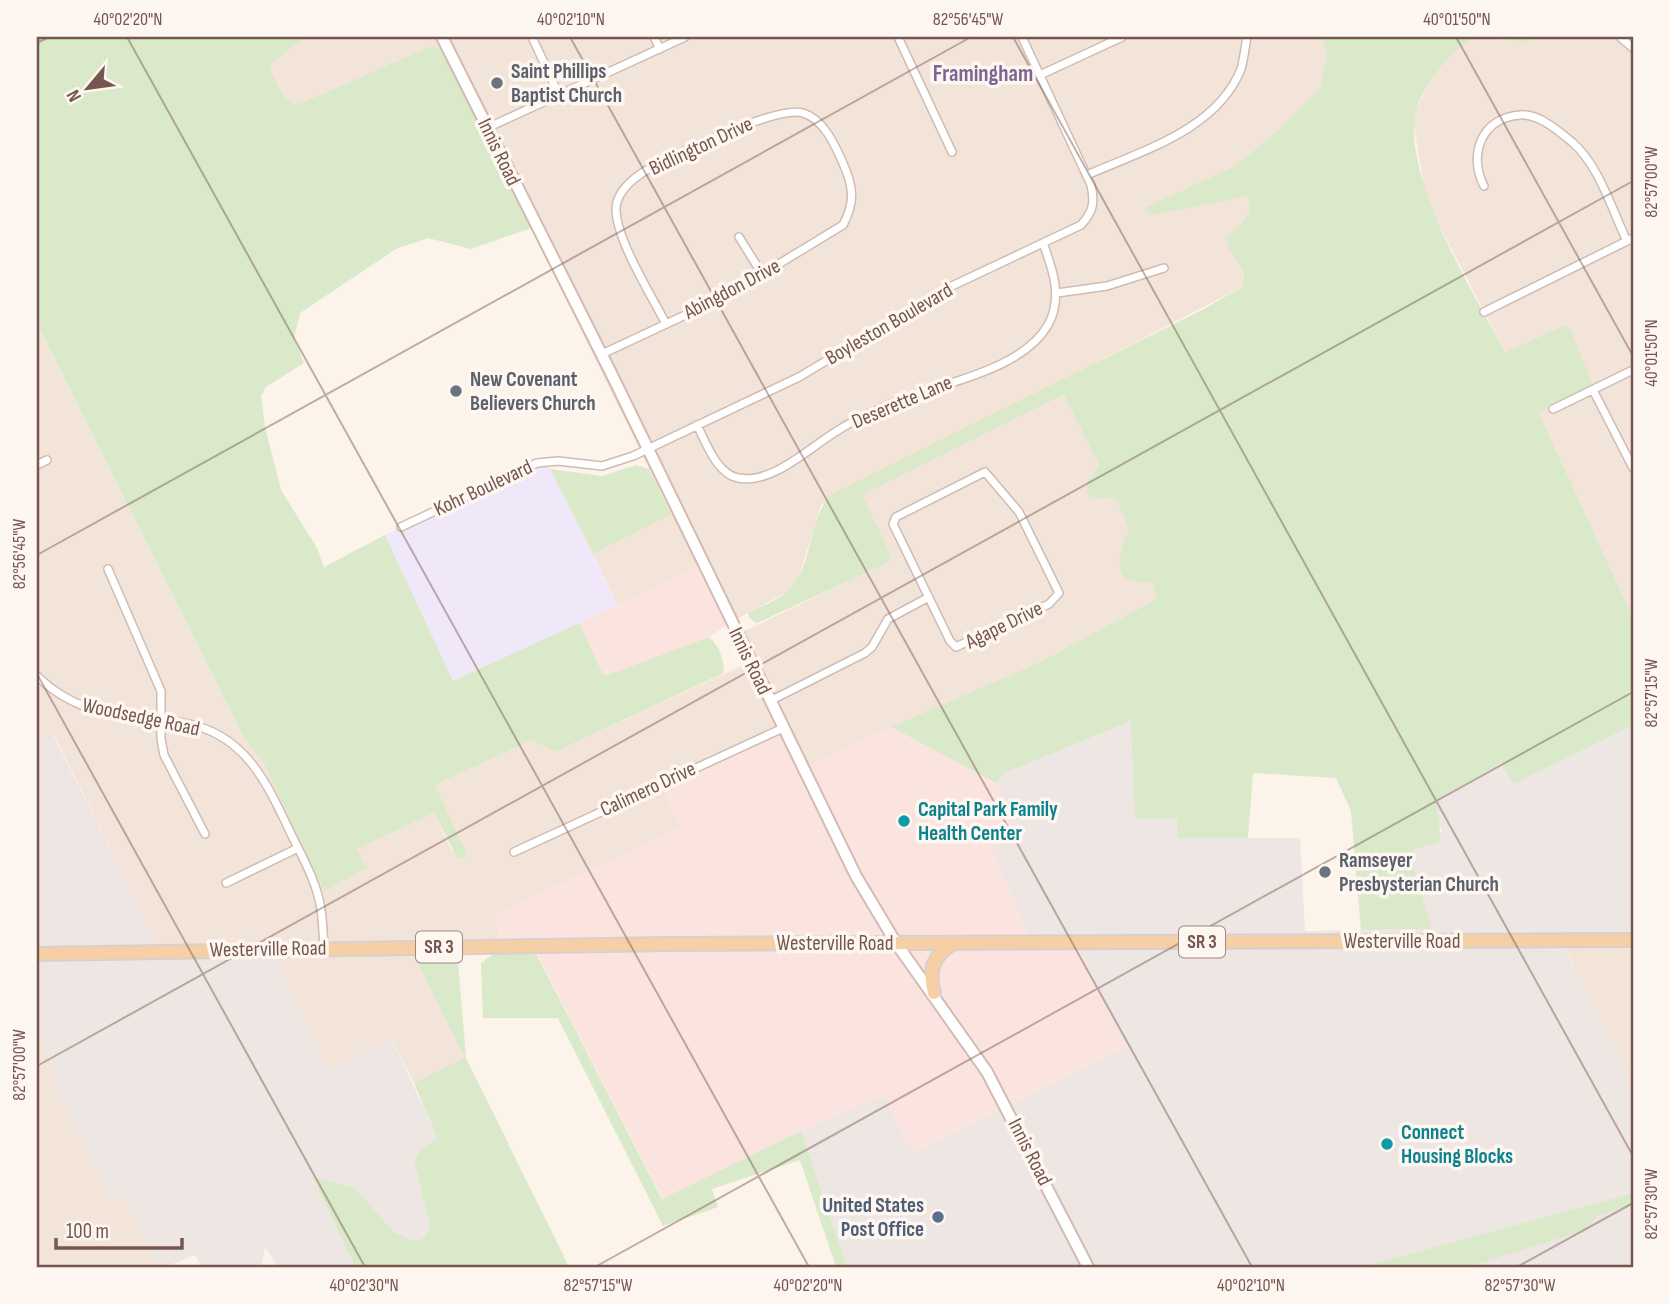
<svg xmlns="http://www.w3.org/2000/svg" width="1670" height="1304" viewBox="0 0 1670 1304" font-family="'Sofia Sans Condensed',sans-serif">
<rect width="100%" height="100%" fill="#fcf3ea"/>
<!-- residential -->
<path fill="#f3e4d9" d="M 306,37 L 1321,37 L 1327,52 L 1320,88 L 1275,133 L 1233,167 L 1145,208 L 1153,215 L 1247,195 L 1251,201 L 1249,217 L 1228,247 L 1244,276 L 1242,287 L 821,505 L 798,580 L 789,591 L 733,621 L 705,562 L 618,605 L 593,554 L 671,513 L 450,64 L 439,48 L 432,47 L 304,102 L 293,104 L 285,97 L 270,72 L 273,62 Z
M 1476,37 L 1526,42 L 1523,37 L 1633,37 L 1633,618 L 1539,413 L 1551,404 L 1594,387 L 1505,352 L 1430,207 L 1423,181 L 1414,126 L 1415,112 L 1429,83 L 1460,44 Z
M 37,323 L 244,738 L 264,763 L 357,849 L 434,813 L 452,851 L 467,854 L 435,785 L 532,740 L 555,752 L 752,661 L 739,634 L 887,562 L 890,556 L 864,498 L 866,493 L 1064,395 L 1099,465 L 1087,482 L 1098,499 L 1115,498 L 1130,529 L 1121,550 L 1127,579 L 1153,583 L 1157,599 L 1034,665 L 805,768 L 663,789 L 681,827 L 496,915 L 502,954 L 414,955 L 466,1058 L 414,1083 L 391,1038 L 329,1069 L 289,993 L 277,949 L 161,952 L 55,736 L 37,744 Z
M 1561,940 L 1633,940 L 1633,1086 Z
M 37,1033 L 57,1073 L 51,1077 L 113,1202 L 123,1197 L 157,1267 L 37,1267 Z"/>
<!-- commercial -->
<path fill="#fbe4df" d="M 705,562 L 733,621 L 709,637 L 608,676 L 603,674 L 579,623 Z
M 891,727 L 996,783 L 1021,832 L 986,836 L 1075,940 L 1127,1047 L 913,1153 L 883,1096 L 663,1199 L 537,953 L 502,954 L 496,915 L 681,827 L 663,789 L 787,730 L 805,767 Z"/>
<!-- industrial -->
<path fill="#ede6e3" d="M 1131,721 L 1177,819 L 1178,838 L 1300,838 L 1305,931 L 1431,929 L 1410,857 L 1415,849 L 1442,832 L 1435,810 L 1437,800 L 1502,763 L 1514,784 L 1633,725 L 1633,940 L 1561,941 L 1633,1086 L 1633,1193 L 1361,1267 L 847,1267 L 801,1131 L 883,1096 L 913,1153 L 1127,1047 L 1075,941 L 1032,942 L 986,835 L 1021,832 L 996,783 L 1003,774 Z
M 54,736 L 161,952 L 278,949 L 289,993 L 329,1069 L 391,1038 L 439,1140 L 422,1148 L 414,1163 L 430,1227 L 425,1237 L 416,1241 L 395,1233 L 355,1188 L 312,1178 L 355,1267 L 278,1267 L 265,1247 L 261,1267 L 202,1267 L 195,1255 L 165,1267 L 157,1267 L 123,1197 L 113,1202 L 51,1077 L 56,1073 L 37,1033 L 37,744 Z
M 1633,1205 L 1633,1267 L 1467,1267 L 1597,1216 Z"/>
<!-- education -->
<path fill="#f0e7f8" d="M 546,461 L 618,605 L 453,681 L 385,535 L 529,465 Z"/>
<!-- green -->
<path fill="#dae9c9" d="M 37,37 L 306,37 L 273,62 L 270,71 L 285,97 L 293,104 L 304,102 L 432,46 L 439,48 L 450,64 L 531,228 L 471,249 L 428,238 L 396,249 L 300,313 L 294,338 L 304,363 L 266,387 L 261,396 L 265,427 L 281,490 L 317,548 L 324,567 L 385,535 L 453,681 L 579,623 L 603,674 L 608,675 L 709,637 C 719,645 724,660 724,673 L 555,752 L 532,740 L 435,785 L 467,854 L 464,858 L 458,859 L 434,813 L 357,849 L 366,868 L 324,891 L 264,763 L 244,738 L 37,323 Z
M 1321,37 L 1523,37 L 1527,42 C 1472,37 1472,29 1436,74 C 1427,85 1417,102 1415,116 C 1405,183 1474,293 1505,352 L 1564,326 L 1570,329 L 1594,387 L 1551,404 L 1539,413 L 1633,618 L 1633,725 L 1514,784 L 1501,763 L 1437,800 C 1435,815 1443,827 1439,842 L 1415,849 L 1410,857 L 1432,929 L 1361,930 L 1351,811 L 1336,778 L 1253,773 L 1248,838 L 1177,838 L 1177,819 L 1135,819 L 1131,721 L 1003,774 L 996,783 L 891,727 L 1034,665 L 1157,599 L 1153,583 C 1146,582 1131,583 1125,578 C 1113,566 1124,542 1129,529 L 1115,498 L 1098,499 L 1087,495 L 1087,482 L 1099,465 L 1064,395 L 866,493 L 864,498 L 891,556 L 887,563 L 757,623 L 749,618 L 748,613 C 762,606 781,599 791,588 C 814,563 807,519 832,494 L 1204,309 L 1242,287 L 1244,275 L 1228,247 L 1227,237 C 1239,226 1257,214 1247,196 L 1153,215 L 1144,208 L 1233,167 L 1275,133 L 1320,88 L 1327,52 Z
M 636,465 L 649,469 L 671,514 L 593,554 L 550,469 L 602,476 Z
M 536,953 L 662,1199 L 801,1131 L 847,1267 L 836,1267 L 800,1160 L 712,1189 L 718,1207 L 663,1226 L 558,1018 L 483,1018 L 481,963 L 494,954 Z
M 414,955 L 450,955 L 458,962 L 466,1058 L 569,1267 L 355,1267 L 312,1177 L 355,1188 L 395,1233 L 416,1241 L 425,1237 L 430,1227 L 414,1162 L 422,1148 L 438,1139 L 414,1083 L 465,1058 Z
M 1633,1193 L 1633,1205 L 1597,1216 L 1586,1230 L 1467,1267 L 1361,1267 Z"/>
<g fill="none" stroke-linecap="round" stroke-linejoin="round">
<defs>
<path id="street" d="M 532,37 L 559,95
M 654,37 L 660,49
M 898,37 L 952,152
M 1620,37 L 1633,48
M 1040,75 L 1122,37
M 487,128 L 685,37
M 1087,175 C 1141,151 1217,130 1241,69 C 1244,59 1245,47 1247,37
M 1484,186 C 1468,155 1481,118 1520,115 C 1538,113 1559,131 1572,142 C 1599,165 1612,210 1627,241
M 739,237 L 762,274
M 1057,293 L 1107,286 L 1164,268
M 1484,312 L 1633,238
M 602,354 L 726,296 L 843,225 C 856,201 853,185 842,161 C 834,143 823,119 803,113 C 777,105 672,156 645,171 C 634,178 621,189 617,202 C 609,229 653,298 666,324
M 1593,390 L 1633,468
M 1553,409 L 1633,370
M 697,425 C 706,443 717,474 738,478 C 772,485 810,447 837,431 C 850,422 865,416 879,409 C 929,384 1019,375 1048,325 C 1063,298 1053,270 1043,243
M 37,465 L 47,460
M 985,472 L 1019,512 L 1059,593 L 1049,604 L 956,647 L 950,641 L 893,524 L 896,517 Z
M 401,527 L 537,463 L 558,461 L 602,466 L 633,456 L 799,377 L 952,286 L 1081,225 C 1093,212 1095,203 1091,185 L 1022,37
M 108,569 L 161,691 L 161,739 L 164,755 L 205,834
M 37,676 C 89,726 135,709 197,726 C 252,742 271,793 294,840 C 305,862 318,886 321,910 C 323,922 323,935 324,947
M 770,701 L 865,653 L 872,647 L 888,619 L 929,597
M 514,852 L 783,728
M 226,883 L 298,848"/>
<path id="secondary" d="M 442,37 L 611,373 L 856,876 L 896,943 L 987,1072 L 1088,1267"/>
<path id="primary" d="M 37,954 L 668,944 L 1633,940
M 934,993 C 928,970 933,955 954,943"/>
</defs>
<!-- street casing -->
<use href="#street" stroke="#cfbcb2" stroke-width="10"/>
<!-- secondary casing -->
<use href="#secondary" stroke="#d2bbb0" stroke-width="14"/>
<!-- primary casing -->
<use href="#primary" stroke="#d8d0cd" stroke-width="16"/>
<!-- street -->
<use href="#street" stroke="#fff" stroke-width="7"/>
<!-- secondary -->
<use href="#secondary" stroke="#fff" stroke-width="10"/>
<!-- primary -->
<use href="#primary" stroke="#f6cfa7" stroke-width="12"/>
</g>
<!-- ticks -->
<path fill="none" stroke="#75574e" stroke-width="2" stroke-opacity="0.45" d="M 127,37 L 809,1267M 570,37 L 1252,1267M 1013,37 L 1633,1156M 1456,37 L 1633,356M 37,43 L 49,37M 37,555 L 971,37M 37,674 L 365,1267M 37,1066 L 1633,181M 595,1267 L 1633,692M 1517,1267 L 1633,1203"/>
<!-- markers -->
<g fill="#6b7280" stroke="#fef7f1" stroke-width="2.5">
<circle cx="497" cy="83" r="7"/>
<circle cx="456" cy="391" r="7"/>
<circle cx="1325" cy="872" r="7"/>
</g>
<g fill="#0f9aa8" stroke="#fef7f1" stroke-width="2.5">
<circle cx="904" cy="821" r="7"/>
<circle cx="1387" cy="1144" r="7"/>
</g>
<circle fill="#5c6f8a" stroke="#fef7f1" stroke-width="2.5" cx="938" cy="1217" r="7"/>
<g text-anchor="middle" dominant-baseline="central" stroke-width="7" stroke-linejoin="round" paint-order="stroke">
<!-- shield labels -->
<g fill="#fef7f1" stroke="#9e877f" stroke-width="2">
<rect x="1179" y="926.5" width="46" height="31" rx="5"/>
<rect x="416" y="931.5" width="46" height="31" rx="5"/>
</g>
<g font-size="19" font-weight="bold" fill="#75574e">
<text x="1202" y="942">SR 3</text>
<text x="439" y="947">SR 3</text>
</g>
<!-- worship labels -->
<g font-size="21" font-weight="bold" fill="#5b616d" stroke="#fef7f1" text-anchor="start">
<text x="511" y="71">Saint Phillips<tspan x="511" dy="24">Baptist Church</tspan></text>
<text x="470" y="379">New Covenant<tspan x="470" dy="24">Believers Church</tspan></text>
<text x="1339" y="860">Ramseyer<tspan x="1339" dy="24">Presbysterian Church</tspan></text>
</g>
<!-- street labels -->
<g font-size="21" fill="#75574e" stroke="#fef7f1">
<text transform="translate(701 146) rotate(-25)">Bidlington Drive</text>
<text transform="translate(499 152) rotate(64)">Innis Road</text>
<text transform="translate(732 289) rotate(-28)">Abingdon Drive</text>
<text transform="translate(889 324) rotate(-30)">Boyleston Boulevard</text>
<text transform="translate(902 402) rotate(-23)">Deserette Lane</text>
<text transform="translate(483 488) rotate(-25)">Kohr Boulevard</text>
<text transform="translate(1004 625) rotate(-26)">Agape Drive</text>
<text transform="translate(750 661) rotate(64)">Innis Road</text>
<text transform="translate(141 717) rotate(12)">Woodsedge Road</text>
<text transform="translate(648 789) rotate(-25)">Calimero Drive</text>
<text x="1402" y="941">Westerville Road</text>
<text x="835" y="943">Westerville Road</text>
<text transform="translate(268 949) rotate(-1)">Westerville Road</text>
<text transform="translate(1030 1152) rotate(63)">Innis Road</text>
</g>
<!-- culture labels -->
<g font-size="21" font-weight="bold" fill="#0d838f" stroke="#fef7f1" text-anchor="start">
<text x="918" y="809">Capital Park Family<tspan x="918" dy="24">Health Center</tspan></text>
<text x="1401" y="1132">Connect<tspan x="1401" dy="24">Housing Blocks</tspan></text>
</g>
<!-- service labels -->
<g font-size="21" font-weight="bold" fill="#4e5e75" stroke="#fef7f1" text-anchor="end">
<text x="924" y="1205">United States<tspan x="924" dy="24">Post Office</tspan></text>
</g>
<!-- neighbourhood labels -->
<g font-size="23" font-weight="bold" fill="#7d6691" stroke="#fef7f1">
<text x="983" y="74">Framingham</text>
</g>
</g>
<!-- border -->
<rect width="1670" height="1304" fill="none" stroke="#fef7f1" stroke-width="77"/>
<!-- north arrow -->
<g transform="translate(88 88) rotate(241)" stroke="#fef7f1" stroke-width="5" paint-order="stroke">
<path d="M0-5L12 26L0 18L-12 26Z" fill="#75574e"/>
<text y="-10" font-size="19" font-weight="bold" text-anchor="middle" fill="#75574e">N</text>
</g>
<!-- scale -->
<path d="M56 1238v10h126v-10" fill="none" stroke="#75574e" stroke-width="3.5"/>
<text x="66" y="1238" font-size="21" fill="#75574e" stroke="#fef7f1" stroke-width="5" paint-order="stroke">100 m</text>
<rect x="38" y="38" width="1594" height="1228" fill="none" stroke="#75574e" stroke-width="2.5"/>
<g font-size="18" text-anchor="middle" fill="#75574e">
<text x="128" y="25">40°02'20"N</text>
<text x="571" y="25">40°02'10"N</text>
<text x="968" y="25">82°56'45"W</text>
<text x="1457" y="25">40°01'50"N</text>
<text transform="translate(1651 182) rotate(-90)" y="6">82°57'00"W</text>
<text transform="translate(1651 353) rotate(-90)" y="6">40°01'50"N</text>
<text transform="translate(19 554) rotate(-90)" y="6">82°56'45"W</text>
<text transform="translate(1651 693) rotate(-90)" y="6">82°57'15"W</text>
<text transform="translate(19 1065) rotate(-90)" y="6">82°57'00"W</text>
<text transform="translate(1651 1204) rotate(-90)" y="6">82°57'30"W</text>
<text x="364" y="1291">40°02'30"N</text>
<text x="598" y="1291">82°57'15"W</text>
<text x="808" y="1291">40°02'20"N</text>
<text x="1251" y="1291">40°02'10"N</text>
<text x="1520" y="1291">82°57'30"W</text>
</g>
</svg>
